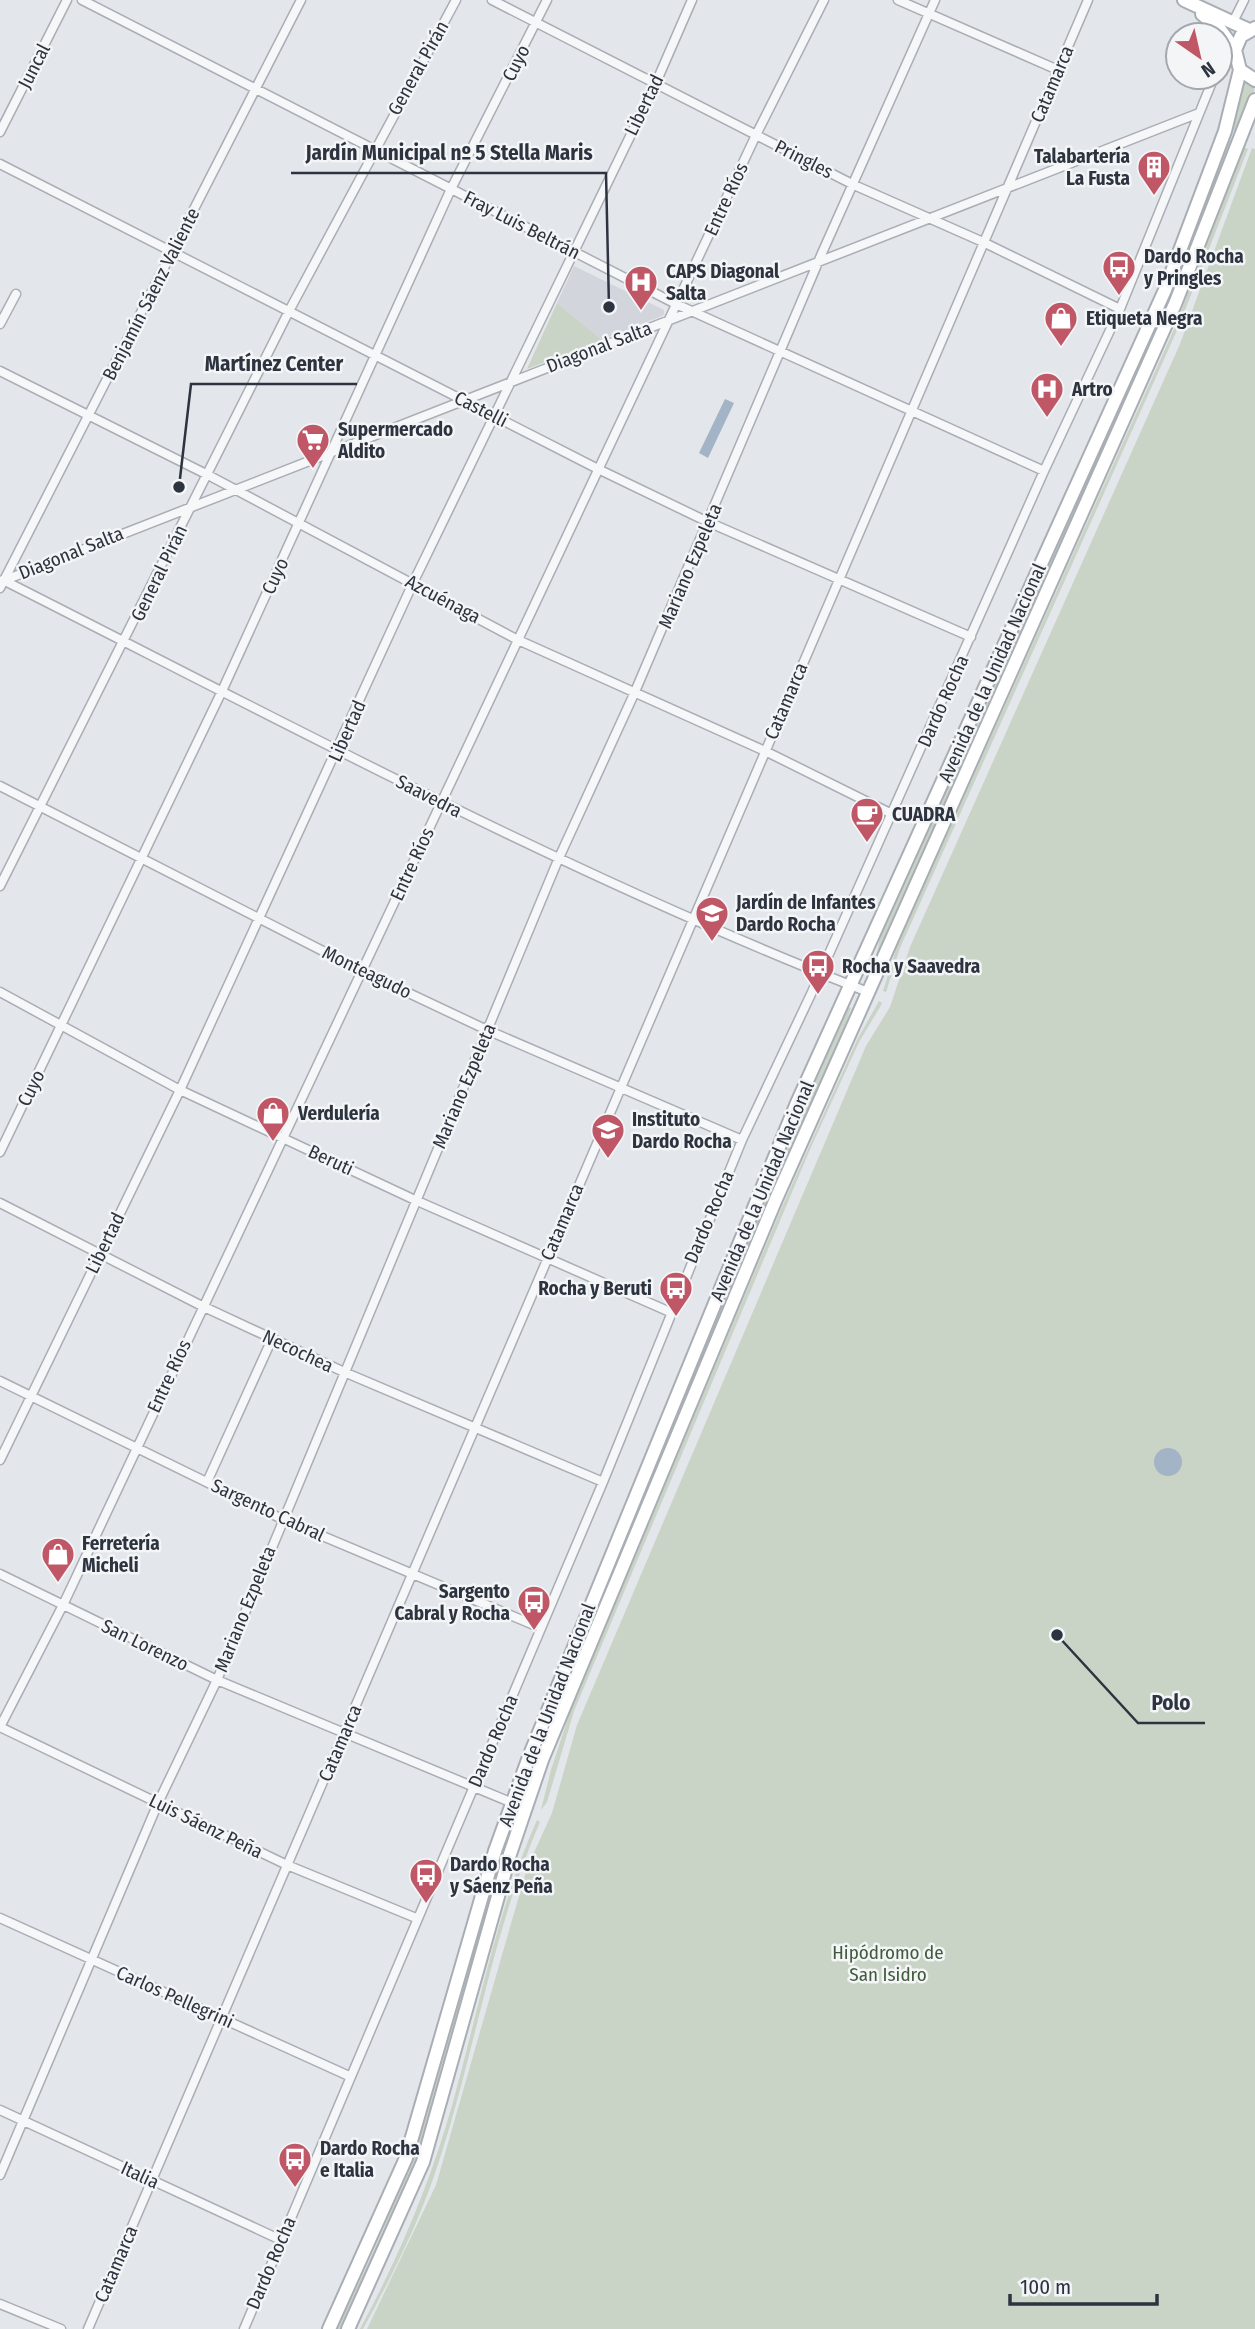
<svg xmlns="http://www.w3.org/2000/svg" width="1255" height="2329" viewBox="0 0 1255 2329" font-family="'Fira Sans Condensed',sans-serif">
<rect width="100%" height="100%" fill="#e3e6ea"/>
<!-- built -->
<path fill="#d2d5dc" d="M 574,266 L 664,310 L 664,315 L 602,340 L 557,303 Z"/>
<!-- green -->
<path fill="#c9d3c6" d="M 1241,78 L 1255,84 C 1255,96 1240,118 1235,131 L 1229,129 Z
M 1225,138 L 1232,141 L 1176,288 L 875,962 L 881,933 Z
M 1244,147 L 1248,149 L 1178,328 L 900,948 L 886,992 L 883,991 L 897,946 L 1175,327 Z
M 1252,148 L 1255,149 L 1255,2329 L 367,2329 L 436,2185 L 527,1868 L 552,1813 L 577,1725 L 866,1046 L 890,1007 L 910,947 L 1180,344 Z
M 557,303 L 602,340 L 527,369 Z
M 879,1001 L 882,1003 L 880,1007 L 859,1042 L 811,1147 L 574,1711 L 547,1802 L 541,1810 L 551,1770 L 571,1709 L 782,1207 L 857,1040 Z
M 848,1007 L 851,1008 L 841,1039 L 526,1788 L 532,1757 L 765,1192 Z
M 537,1820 L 540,1822 C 490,1936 474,2062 433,2179 C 415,2231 389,2281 363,2329 L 360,2329 C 399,2257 431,2181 453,2102 C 479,2008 497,1910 537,1820 Z
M 509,1827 L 511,1832 L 418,2160 L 342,2329 L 334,2329 C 424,2174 452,1995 509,1827 Z"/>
<!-- water -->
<path fill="#a3b4c6" d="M 725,399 L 734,403 L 708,458 L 699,453 Z
M1154 1462a14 14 0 1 1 28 0a14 14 0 1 1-28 0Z"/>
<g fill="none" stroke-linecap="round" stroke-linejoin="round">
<defs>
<path id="minor" d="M 82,0 L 676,304 L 1044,471
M 492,0 L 854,185 L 983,242 L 1120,309
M 898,0 L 1058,70
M 1233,22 L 1244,0
M 1220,65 L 1235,53
M 0,132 L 67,0
M 0,164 L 598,469 L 708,522 L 971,637
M 0,324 L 16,294
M 0,371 L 208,475 L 518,640 L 765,751 L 892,814
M 3,580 C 288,724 570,876 868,992
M 0,582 L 1199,113
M 0,588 L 301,0
M 0,786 L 362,971 L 487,1030 L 742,1140
M 0,886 L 289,311 L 456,0
M 0,992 L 180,1090 L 415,1200 L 670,1312
M 0,1152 L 222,691 L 451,189 L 547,0
M 0,1203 L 202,1306 L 344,1372 L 603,1482
M 0,1381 L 282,1519 L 541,1628
M 0,1460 L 180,1090 L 413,583 L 655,85 L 692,0
M 207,1482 L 272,1339
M 0,1574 L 217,1680 L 515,1804
M 0,1727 L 63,1605 L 756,135 L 824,0
M 0,1727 L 287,1865 L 416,1918
M 0,1918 L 349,2076
M 0,2110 L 281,2240
M 0,2175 L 158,1803 L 217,1680 L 558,860 L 634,694 L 822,253 L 935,0
M 0,2304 L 61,2329
M 88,2329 L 1088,0
M 244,2329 L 603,1482 L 742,1140 L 812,992 L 1044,471 L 1120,309 L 1214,77"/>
<path id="secondary" d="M 1184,0 L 1249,30
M 1202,14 L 1219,28 L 1235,50
M 1255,28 L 1241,36 L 1235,50 L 1240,70 L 1255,80
M 329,2329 L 406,2158 L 495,1851 L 529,1757 L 797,1103 L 1165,290 L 1225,131 L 1240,70
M 348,2329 L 423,2162 L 510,1854 L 542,1760 L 776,1199 L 1175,304 L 1255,100"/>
</defs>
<!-- minor casing -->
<use href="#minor" stroke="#a9adb4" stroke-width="11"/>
<!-- secondary casing -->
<use href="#secondary" stroke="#a9adb4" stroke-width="16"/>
<!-- minor -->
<use href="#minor" stroke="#f6f7f9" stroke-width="8"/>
<!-- secondary -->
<use href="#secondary" stroke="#fff" stroke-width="12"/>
</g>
<!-- icons -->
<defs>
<symbol id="building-pin" viewBox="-11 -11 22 30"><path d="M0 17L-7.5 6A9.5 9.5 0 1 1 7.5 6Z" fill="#c05767" stroke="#f3f5f7"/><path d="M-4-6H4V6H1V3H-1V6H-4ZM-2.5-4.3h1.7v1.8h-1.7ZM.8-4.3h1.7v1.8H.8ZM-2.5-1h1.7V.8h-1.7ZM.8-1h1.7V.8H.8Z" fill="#fff"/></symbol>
<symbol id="bus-pin" viewBox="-11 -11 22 30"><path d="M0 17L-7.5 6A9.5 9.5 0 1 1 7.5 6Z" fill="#c05767" stroke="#f3f5f7"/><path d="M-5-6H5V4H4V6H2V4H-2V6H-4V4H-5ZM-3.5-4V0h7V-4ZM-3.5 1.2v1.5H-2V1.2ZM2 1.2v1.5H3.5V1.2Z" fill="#fff"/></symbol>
<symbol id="hospital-pin" viewBox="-11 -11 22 30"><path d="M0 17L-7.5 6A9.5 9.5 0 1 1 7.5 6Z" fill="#c05767" stroke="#f3f5f7"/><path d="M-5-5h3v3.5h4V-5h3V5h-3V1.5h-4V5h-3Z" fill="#fff"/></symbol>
<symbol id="shop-pin" viewBox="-11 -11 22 30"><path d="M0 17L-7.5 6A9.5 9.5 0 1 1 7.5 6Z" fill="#c05767" stroke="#f3f5f7"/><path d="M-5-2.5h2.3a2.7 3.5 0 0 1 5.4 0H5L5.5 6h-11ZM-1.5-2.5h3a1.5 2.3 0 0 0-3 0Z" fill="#fff"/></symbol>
<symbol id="supermarket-pin" viewBox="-11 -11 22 30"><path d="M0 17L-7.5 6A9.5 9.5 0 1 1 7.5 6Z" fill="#c05767" stroke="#f3f5f7"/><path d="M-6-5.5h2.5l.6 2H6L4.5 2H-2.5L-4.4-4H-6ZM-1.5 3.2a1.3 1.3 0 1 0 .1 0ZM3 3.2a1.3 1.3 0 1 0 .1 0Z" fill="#fff"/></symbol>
<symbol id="cafe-pin" viewBox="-11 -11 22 30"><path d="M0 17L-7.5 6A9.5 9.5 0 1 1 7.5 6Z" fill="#c05767" stroke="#f3f5f7"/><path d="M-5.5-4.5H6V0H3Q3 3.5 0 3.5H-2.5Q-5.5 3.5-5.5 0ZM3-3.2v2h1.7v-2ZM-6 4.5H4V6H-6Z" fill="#fff"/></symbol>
<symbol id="school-pin" viewBox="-11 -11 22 30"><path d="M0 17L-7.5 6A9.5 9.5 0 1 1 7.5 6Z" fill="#c05767" stroke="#f3f5f7"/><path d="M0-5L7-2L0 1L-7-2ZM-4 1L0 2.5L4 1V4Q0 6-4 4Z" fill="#fff"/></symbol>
</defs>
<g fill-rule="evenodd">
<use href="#building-pin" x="1135" y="148" width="38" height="52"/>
<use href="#bus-pin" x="1100" y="248" width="38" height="52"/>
<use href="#hospital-pin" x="622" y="263" width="38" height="52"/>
<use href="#shop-pin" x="1042" y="299" width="38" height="52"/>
<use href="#hospital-pin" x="1028" y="370" width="38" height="52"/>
<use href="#supermarket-pin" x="294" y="421" width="38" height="52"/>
<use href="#cafe-pin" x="848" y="795" width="38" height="52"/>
<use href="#school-pin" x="693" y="894" width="38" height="52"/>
<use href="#bus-pin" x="799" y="947" width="38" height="52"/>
<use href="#shop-pin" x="254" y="1094" width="38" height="52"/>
<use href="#school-pin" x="589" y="1111" width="38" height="52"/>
<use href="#bus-pin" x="657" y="1269" width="38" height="52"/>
<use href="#shop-pin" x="39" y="1535" width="38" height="52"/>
<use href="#bus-pin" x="515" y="1583" width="38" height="52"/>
<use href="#bus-pin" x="407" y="1856" width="38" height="52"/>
<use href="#bus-pin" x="276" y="2140" width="38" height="52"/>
</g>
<g text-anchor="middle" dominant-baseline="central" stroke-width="5" stroke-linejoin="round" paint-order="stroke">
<!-- street labels -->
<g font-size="19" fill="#2d3440" stroke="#f3f5f7">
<text transform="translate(516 63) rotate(-63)">Cuyo</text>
<text transform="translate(34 66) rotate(-63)">Juncal</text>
<text transform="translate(418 68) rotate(-61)">General Pirán</text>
<text transform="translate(1052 84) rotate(-67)">Catamarca</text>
<text transform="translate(644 105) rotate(-64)">Libertad</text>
<text transform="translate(804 159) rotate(27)">Pringles</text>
<text transform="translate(726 199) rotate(-65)">Entre Ríos</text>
<text transform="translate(522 225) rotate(27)">Fray Luis Beltrán</text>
<text transform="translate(151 294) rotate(-63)">Benjamín Sáenz Valiente</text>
<text transform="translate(599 347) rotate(-21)">Diagonal Salta</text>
<text transform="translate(481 409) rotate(27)">Castelli</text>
<text transform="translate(71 553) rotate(-22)">Diagonal Salta</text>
<text transform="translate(690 566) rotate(-67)">Mariano Ezpeleta</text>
<text transform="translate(159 573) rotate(-64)">General Pirán</text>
<text transform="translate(275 576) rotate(-65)">Cuyo</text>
<text transform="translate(443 599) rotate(28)">Azcuénaga</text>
<text transform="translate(992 673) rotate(-66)">Avenida de la Unidad Nacional</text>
<text transform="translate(786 701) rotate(-67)">Catamarca</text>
<text transform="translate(943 701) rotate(-66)">Dardo Rocha</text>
<text transform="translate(347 731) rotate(-66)">Libertad</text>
<text transform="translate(429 796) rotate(27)">Saavedra</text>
<text transform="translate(412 864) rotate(-65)">Entre Ríos</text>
<text transform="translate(367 972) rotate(26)">Monteagudo</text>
<text transform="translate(464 1086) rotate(-67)">Mariano Ezpeleta</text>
<text transform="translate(31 1088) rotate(-64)">Cuyo</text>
<text transform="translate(331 1160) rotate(25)">Beruti</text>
<text transform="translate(762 1191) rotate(-67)">Avenida de la Unidad Nacional</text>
<text transform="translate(709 1217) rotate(-67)">Dardo Rocha</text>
<text transform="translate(562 1222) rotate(-67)">Catamarca</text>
<text transform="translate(105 1243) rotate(-64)">Libertad</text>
<text transform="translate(298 1351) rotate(25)">Necochea</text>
<text transform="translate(169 1376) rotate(-65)">Entre Ríos</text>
<text transform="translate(268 1510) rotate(25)">Sargento Cabral</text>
<text transform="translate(245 1609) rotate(-68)">Mariano Ezpeleta</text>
<text transform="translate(145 1645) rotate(26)">San Lorenzo</text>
<text transform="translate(547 1715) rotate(-69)">Avenida de la Unidad Nacional</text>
<text transform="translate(493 1741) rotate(-67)">Dardo Rocha</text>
<text transform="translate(340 1743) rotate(-67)">Catamarca</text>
<text transform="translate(206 1826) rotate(26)">Luis Sáenz Peña</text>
<text transform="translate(175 1997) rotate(24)">Carlos Pellegrini</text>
<text transform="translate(140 2175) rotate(25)">Italia</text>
<text transform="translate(271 2263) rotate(-67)">Dardo Rocha</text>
<text transform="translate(116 2264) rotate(-67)">Catamarca</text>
</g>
<!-- poi labels -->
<g font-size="19" font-weight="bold" fill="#2d3440" stroke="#f3f5f7" text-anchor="start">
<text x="1130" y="156" text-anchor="end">Talabartería<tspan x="1130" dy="22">La Fusta</tspan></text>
<text x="1144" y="256">Dardo Rocha<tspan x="1144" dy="22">y Pringles</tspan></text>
<text x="666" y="271">CAPS Diagonal<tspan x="666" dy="22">Salta</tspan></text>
<text x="1086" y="318">Etiqueta Negra</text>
<text x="1072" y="389">Artro</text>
<text x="338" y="429">Supermercado<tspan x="338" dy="22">Aldito</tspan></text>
<text x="892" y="814">CUADRA</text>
<text x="736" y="902">Jardín de Infantes<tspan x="736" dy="22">Dardo Rocha</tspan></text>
<text x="842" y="966">Rocha y Saavedra</text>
<text x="298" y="1113">Verdulería</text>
<text x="632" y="1119">Instituto<tspan x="632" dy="22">Dardo Rocha</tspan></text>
<text x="652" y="1288" text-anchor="end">Rocha y Beruti</text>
<text x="82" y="1543">Ferretería<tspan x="82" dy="22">Micheli</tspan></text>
<text x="510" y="1591" text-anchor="end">Sargento<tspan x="510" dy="22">Cabral y Rocha</tspan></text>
<text x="450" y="1864">Dardo Rocha<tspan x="450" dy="22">y Sáenz Peña</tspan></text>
<text x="320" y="2148">Dardo Rocha<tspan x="320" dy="22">e Italia</tspan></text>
</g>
<!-- park labels -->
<g font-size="19" fill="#425b3c" stroke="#f3f5f7">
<text x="888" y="1952">Hipódromo de<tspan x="888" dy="22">San Isidro</tspan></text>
</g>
</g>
<!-- callouts -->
<path fill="none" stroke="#2d3440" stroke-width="2.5" d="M609 307L606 173H291M179 487L191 384H357M1057 1635L1138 1723H1205"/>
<g fill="#2d3440" stroke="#f3f5f7" stroke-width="2.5">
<circle cx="609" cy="307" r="7"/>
<circle cx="179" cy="487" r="7"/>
<circle cx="1057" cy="1635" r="7"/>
</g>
<g font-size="21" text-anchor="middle" font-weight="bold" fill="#2d3440" stroke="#f3f5f7" stroke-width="5" stroke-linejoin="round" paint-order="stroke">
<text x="449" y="160">Jardín Municipal nº 5 Stella Maris</text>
<text x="274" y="371">Martínez Center</text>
<text x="1171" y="1710">Polo</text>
</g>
<!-- north arrow -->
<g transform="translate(1199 56) rotate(146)"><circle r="33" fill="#f3f5f7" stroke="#a4a8ae" stroke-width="2"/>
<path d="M0-5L12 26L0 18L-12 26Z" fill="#c05767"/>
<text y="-10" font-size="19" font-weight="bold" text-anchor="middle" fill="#2d3440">N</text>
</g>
<!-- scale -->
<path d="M1010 2294v10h147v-10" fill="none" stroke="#2d3440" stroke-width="3.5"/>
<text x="1020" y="2294" font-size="21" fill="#2d3440" stroke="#f3f5f7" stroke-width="5" paint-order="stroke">100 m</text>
</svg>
